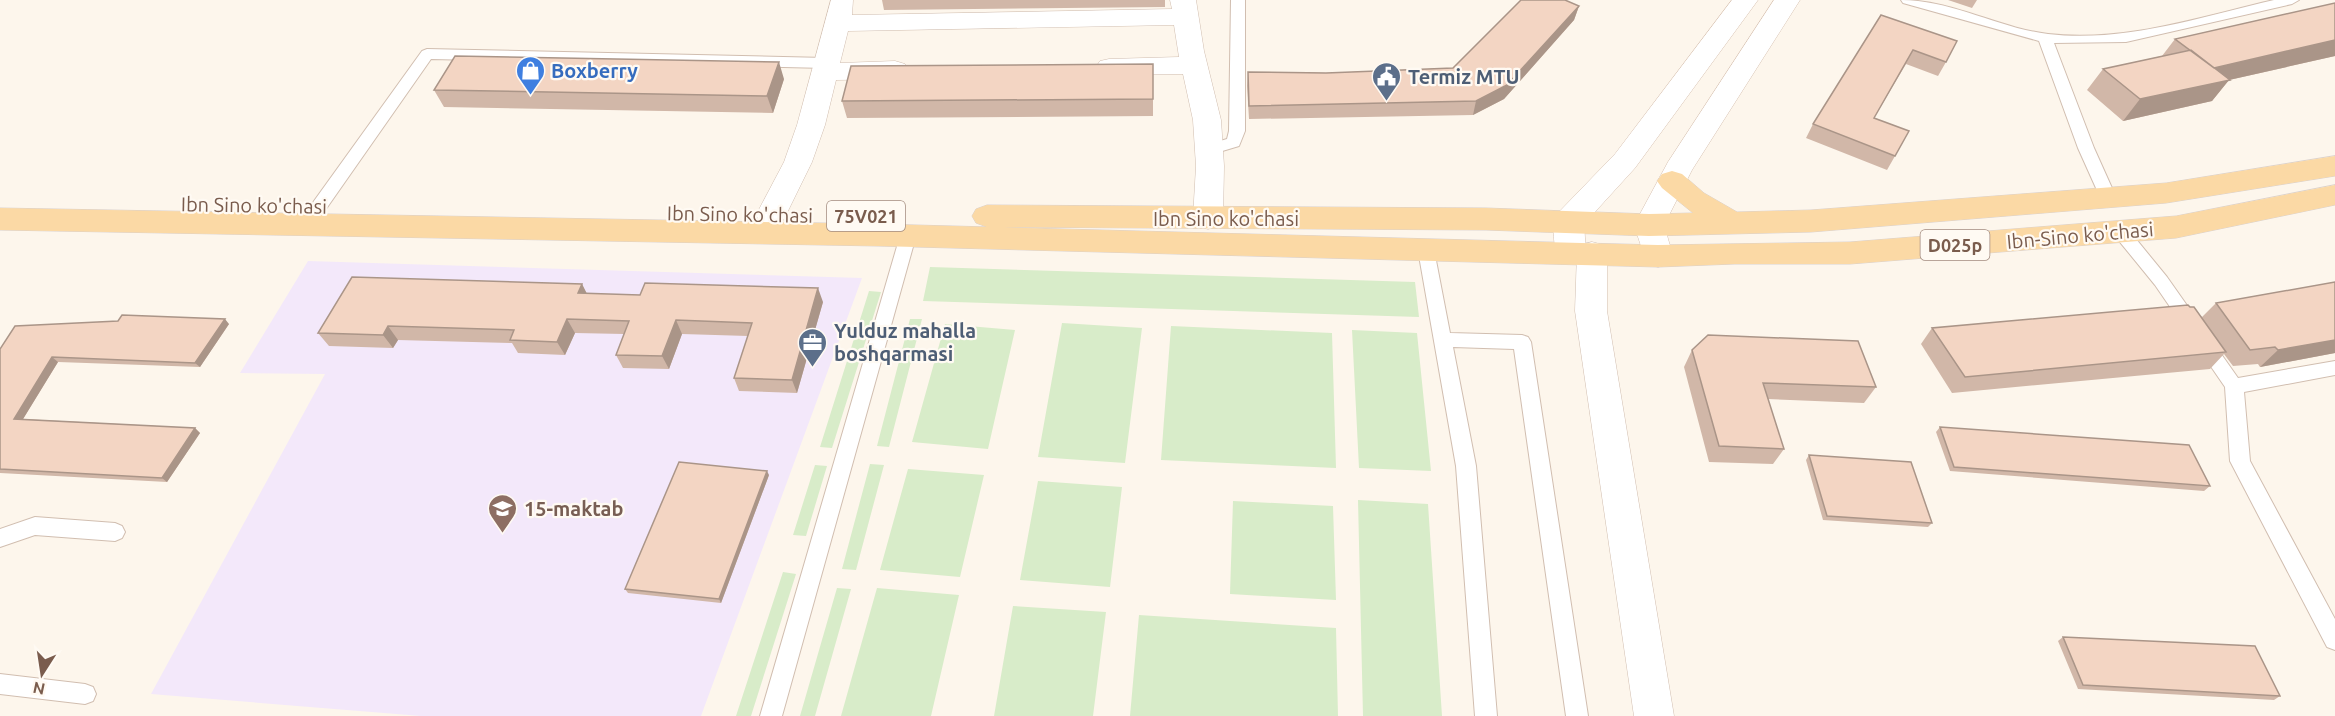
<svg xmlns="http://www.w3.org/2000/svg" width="2335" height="716" viewBox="0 0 2335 716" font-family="Ubuntu,sans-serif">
<rect width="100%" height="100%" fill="#fdf6ec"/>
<!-- education -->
<path fill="#f3e8fa" d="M 308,261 L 862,278 L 701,716 L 421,716 L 151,694 L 325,374 L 240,373 Z"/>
<!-- green -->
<path fill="#d8ecc9" d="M 930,267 L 1415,282 L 1419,317 L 923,301 Z
M 869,291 L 881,292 L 832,448 L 820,447 Z
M 910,319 L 922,319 L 889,447 L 877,446 Z
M 1062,323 L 1142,328 L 1125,463 L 1038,457 Z
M 945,324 L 1015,330 L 988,449 L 912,442 Z
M 1171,326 L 1332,333 L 1336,468 L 1161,460 Z
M 1352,330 L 1417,333 L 1431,471 L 1359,468 Z
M 870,464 L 884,465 L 856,570 L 842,569 Z
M 815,465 L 827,466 L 806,536 L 793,535 Z
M 908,469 L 984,475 L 960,577 L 880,570 Z
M 1038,481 L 1122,487 L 1110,587 L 1020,580 Z
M 1358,500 L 1428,504 L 1442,716 L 1363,716 Z
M 1233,501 L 1333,506 L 1336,600 L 1230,594 Z
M 783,572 L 796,574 L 751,716 L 736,716 Z
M 837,588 L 851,589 L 815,716 L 800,716 Z
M 877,588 L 959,595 L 931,716 L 841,716 Z
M 1013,606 L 1106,612 L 1093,716 L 994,716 Z
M 1139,615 L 1336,628 L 1338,716 L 1130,716 Z"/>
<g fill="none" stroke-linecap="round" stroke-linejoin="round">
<defs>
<path id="service" d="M 1231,0 L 1245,0 L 1245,131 L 1239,146 L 1209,155 L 1203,154 L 1201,150 L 1203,146 L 1227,139 L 1229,131 Z
M 1901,0 C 1952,0 1998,28 2048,34 C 2124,43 2200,17 2274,0 L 2299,0 L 2292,4 L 2126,42 L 2054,43 L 2094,148 L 2116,197 L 2114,201 L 2102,201 L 2100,197 L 2078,148 L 2039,41 L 1903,3 Z
M 427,49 L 826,58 L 833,63 L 826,68 L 431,59 L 326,209 L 314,209 L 312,205 L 314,201 L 422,51 Z
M 2121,226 L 2127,228 L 2167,277 L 2238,378 L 2335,361 L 2335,375 L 2244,392 L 2250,461 L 2335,619 L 2335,650 L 2327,647 L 2230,461 L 2225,387 L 2155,285 L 2115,236 L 2113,232 L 2115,228 Z
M 908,230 L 914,232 L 916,236 L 782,716 L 760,716 L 900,236 L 902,232 Z
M 1426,244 L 1432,246 L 1434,250 L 1450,333 L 1522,335 L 1528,337 L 1531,342 L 1588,716 L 1566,716 L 1514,349 L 1453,347 L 1476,466 L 1497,716 L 1475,716 L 1456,466 L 1418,250 L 1420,246 Z
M 35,517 L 115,523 L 122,526 L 125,532 L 122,538 L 115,541 L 35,535 L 0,547 L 0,529 Z
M 0,674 L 85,684 L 93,687 L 96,694 L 93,701 L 85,704 L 0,694 Z"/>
<path id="minor" d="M 831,0 L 853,0 L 852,15 L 1172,9 L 1170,0 L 1196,0 L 1204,51 L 1221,120 L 1224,166 L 1223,218 L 1219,226 L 1208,229 L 1197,226 L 1193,218 L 1196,166 L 1193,120 L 1183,74 L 1109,75 L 1100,73 L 1096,67 L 1100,61 L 1109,59 L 1179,57 L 1174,25 L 848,31 L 840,63 L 895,61 L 905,64 L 908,70 L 905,76 L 895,79 L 836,80 L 825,125 L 812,162 L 786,215 L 782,222 L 771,226 L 760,222 L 756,215 L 784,162 L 797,125 Z
M 1592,242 L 1603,245 L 1607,253 L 1607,311 L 1674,716 L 1634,716 L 1575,311 L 1577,253 L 1581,245 Z"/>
<path id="secondary" d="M 1732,0 L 1758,0 L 1635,168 L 1584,224 L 1586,252 L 1582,260 L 1571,263 L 1560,260 C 1553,247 1551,226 1558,213 L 1615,154 Z
M 1774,0 L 1800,0 L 1692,170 L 1664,225 L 1673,256 L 1669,264 L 1658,267 L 1647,264 L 1634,225 L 1668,162 Z"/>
<path id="primary" d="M 2335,156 L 2335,176 L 2166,203 L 1811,232 L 1649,236 L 1486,230 L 987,227 L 976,223 L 972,216 L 976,209 L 987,205 L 1486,208 L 1649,214 L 1693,213 L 1662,188 L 1657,181 L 1662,174 L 1672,171 L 1682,174 L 1704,193 L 1737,212 L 1811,210 L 2166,183 Z
M 2335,185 L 2335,205 L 2176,238 L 1850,264 L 1734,264 L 1658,267 L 878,246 L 0,230 L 0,208 L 878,224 L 1658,245 L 1850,242 L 2176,216 Z"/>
</defs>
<!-- service casing -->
<use href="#service" stroke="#d1beb0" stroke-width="2"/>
<!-- minor casing -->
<use href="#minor" stroke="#d1beb0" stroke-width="1"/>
<!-- secondary casing -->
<use href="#secondary" stroke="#d6c0b0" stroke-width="1"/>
<!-- primary casing -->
<use href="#primary" stroke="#dad1cd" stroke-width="1"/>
<!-- service -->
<use href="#service" fill="#fff" fill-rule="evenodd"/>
<!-- minor -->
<use href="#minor" fill="#fff" fill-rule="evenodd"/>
<!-- secondary -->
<use href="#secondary" fill="#fff" fill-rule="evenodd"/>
<!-- primary -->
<use href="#primary" fill="#fbd9a5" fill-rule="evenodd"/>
</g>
<!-- wall -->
<path fill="#d1b7a8" d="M 882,0 L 1165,0 L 1165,7 L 884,10 Z
M 1948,0 L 1977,0 L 1972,8 Z
M 2335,3 L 2335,56 L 2229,80 L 2212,101 L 2123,121 L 2087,90 L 2103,69 L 2162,56 L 2175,39 Z
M 1579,6 L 1574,20 L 1504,99 L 1473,115 L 1249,119 L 1247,86 L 1248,72 L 1326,73 L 1453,68 Z
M 1881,15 L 1946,62 L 1938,76 L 1906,64 L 1874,118 L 1895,156 L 1887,170 L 1806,138 L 1813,124 Z
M 1153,64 L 1153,116 L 847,118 L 842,101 Z
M 784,79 L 773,113 L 444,107 L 434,90 Z
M 2335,282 L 2335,353 L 2260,367 L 2258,364 L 2233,366 L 2224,354 L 2210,369 L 1952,393 L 1921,344 L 1932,328 L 2190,307 L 2202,317 L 2216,303 Z
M 582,284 L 587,294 L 823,302 L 797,393 L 739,391 L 734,378 L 748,336 L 682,334 L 669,369 L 623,368 L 616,355 L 624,334 L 575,333 L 565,355 L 518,353 L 512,343 L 398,340 L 393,348 L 329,346 L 318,333 Z
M 229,324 L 200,367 L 58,362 L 23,419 L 195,428 L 200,433 L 167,482 L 0,473 L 0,349 Z
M 1692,350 L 1876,387 L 1864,403 L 1768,399 L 1784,449 L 1773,464 L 1709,462 L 1684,367 Z
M 1940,427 L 2210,486 L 2204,491 L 1950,471 L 1936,432 Z
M 1809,455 L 1932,523 L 1928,527 L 1823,520 L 1806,460 Z
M 769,475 L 721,603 L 628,593 L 625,589 Z
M 2063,637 L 2280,696 L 2274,700 L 2078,689 L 2058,641 Z"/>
<!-- shaded-wall -->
<path fill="#aa9588" d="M 1579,6 L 1574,20 L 1504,99 L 1473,115 L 1476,101 Z
M 2335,40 L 2335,56 L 2229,80 L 2212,101 L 2123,121 L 2140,99 L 2213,68 Z
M 779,62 L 784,79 L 773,113 L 767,96 Z
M 582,284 L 589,298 L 578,293 Z
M 818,288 L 823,302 L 797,393 L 792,380 Z
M 225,319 L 229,324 L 200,367 L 195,363 Z
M 567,319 L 575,333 L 565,355 L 557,342 Z
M 676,320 L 682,334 L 669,369 L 662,356 Z
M 388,326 L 398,340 L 393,348 L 383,335 Z
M 2335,340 L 2335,353 L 2260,367 L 2278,350 Z
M 52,357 L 58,362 L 20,424 L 14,419 Z
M 195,428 L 200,433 L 167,482 L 162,478 Z
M 767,471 L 769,475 L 721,603 L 719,599 Z"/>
<!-- building -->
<path fill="#f3d5c3" stroke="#aa9588" stroke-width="1.5" d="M 1521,0 L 1565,0 L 1579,6 L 1507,85 L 1476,101 L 1249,106 L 1248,72 L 1326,73 L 1453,68 Z
M 2335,3 L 2335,40 L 2214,68 L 2175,39 Z
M 1881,15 L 1957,41 L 1946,62 L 1913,50 L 1874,118 L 1909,131 L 1895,156 L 1813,124 Z
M 2191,50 L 2230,80 L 2140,99 L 2103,69 Z
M 455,56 L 779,62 L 767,96 L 434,90 Z
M 1153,64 L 1153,99 L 842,101 L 851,66 Z
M 352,277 L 582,284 L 578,293 L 640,295 L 645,283 L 818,288 L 792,380 L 734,378 L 752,323 L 676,320 L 662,356 L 616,355 L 629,321 L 567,319 L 557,342 L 510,340 L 514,330 L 388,326 L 383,335 L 318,333 Z
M 2335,282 L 2335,340 L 2278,350 L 2275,347 L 2250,350 L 2216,303 Z
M 2188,305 L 2190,307 L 2194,307 L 2226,352 L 1965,377 L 1932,328 Z
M 122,315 L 225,319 L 195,363 L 52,357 L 14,419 L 195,428 L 162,478 L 0,469 L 0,349 L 15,326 L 118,321 Z
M 1708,335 L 1858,341 L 1876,387 L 1763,383 L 1784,449 L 1719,446 L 1692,350 Z
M 1940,427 L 2189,445 L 2210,486 L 1954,467 Z
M 1809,455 L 1911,462 L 1932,523 L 1827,516 Z
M 679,462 L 767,471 L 719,599 L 625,589 Z
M 2063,637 L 2255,646 L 2280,696 L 2083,685 Z"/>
<!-- icons -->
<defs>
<symbol id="shop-pin" viewBox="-11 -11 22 30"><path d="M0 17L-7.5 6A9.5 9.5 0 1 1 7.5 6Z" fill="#3f7fe0" stroke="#fffaf3"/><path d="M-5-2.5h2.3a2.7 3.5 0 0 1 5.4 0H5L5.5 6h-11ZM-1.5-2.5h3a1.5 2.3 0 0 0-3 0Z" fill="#fff"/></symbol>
<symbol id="civic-pin" viewBox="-11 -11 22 30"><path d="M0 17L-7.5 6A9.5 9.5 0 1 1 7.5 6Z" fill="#5c6f8a" stroke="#fffaf3"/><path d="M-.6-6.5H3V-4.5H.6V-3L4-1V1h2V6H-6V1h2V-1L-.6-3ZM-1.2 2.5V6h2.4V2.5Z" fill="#fff"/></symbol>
<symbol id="office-pin" viewBox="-11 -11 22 30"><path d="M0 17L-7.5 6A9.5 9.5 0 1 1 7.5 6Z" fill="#5c6f8a" stroke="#fffaf3"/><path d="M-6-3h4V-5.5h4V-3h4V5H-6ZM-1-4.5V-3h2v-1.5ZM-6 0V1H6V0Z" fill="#fff"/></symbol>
<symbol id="school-pin" viewBox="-11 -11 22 30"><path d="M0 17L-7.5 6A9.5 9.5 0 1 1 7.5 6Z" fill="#8d6e63" stroke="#fffaf3"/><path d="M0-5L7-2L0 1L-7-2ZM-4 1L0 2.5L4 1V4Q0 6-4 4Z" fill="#fff"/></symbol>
</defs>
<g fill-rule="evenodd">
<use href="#shop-pin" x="514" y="54" width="33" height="45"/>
<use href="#civic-pin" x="1370" y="60" width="33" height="45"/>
<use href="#office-pin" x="796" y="326" width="33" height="45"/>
<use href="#school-pin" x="486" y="492" width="33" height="45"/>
</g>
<g text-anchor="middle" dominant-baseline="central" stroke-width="4.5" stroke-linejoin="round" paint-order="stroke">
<!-- shield labels -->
<g fill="#fffaf3" stroke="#a28b7f" stroke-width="1.5">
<rect x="827" y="201" width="78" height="30" rx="4.5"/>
<rect x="1920.5" y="230" width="69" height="30" rx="4.5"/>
</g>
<g font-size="18" font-weight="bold" fill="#7a5c4d">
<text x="866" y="216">75V021</text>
<text x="1955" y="245">D025p</text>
</g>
<!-- shop labels -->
<g font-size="20" font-weight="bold" fill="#366cbe" stroke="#fffaf3" text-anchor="start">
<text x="551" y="70">Boxberry</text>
</g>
<!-- service labels -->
<g font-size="20" font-weight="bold" fill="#4e5e75" stroke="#fffaf3" text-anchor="start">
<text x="1408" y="76">Termiz MTU</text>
<text x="834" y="330">Yulduz mahalla<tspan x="834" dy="23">boshqarmasi</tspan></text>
</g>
<!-- street labels -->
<g font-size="20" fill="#7a5c4d" stroke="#fffaf3">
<text transform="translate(254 205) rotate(1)">Ibn Sino ko'chasi</text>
<text transform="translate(740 214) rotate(1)">Ibn Sino ko'chasi</text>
<text x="1226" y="218">Ibn Sino ko'chasi</text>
<text transform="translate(2080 235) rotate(-5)">Ibn-Sino ko'chasi</text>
</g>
<!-- education labels -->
<g font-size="20" font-weight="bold" fill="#785e54" stroke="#fffaf3" text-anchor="start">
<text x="524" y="508">15-maktab</text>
</g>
</g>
<!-- north arrow -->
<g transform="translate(42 674) rotate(192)" stroke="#fffaf3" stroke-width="4.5" paint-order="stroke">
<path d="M0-4.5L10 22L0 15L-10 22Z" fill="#7a5c4d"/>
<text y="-9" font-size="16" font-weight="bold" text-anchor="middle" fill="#7a5c4d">N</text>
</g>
</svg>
